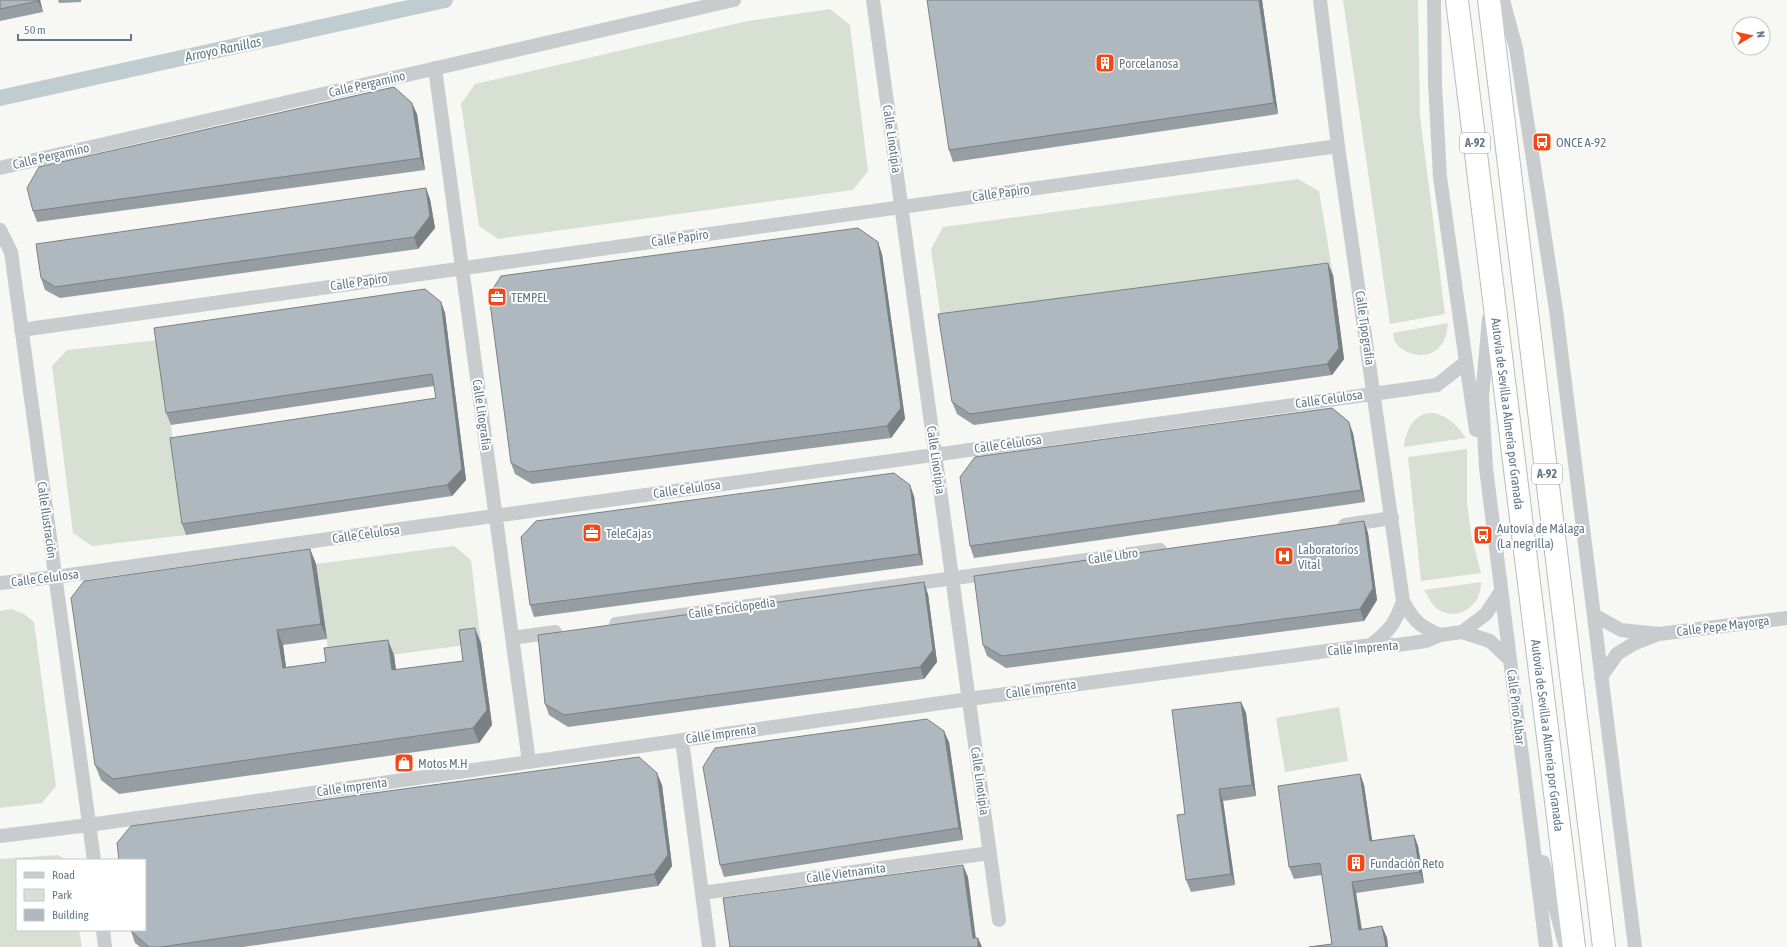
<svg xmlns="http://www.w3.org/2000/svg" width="1787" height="947" viewBox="0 0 1787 947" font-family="'Asap Condensed',sans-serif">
<rect width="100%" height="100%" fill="#f7f7f3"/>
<!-- green -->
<path fill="#d8e0d4" d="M 1343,0 L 1418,0 L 1420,116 L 1445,314 L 1390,324 Z
M 830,9 L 850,25 L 868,171 L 853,190 L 498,239 L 479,226 L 461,104 L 475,84 L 748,21 Z
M 1298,179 L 1319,191 L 1333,275 L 942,326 L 931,249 L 943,227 Z
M 1448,323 C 1447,333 1445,344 1435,351 C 1423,359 1403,354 1395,342 C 1394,340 1393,336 1393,333 Z
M 159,340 L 186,535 L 92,546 L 73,533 L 52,366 L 67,350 Z
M 1435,413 C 1450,418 1457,425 1466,438 L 1404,447 C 1405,435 1410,421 1422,415 C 1426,413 1431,413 1435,413 Z
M 1467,449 L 1467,503 L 1472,539 L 1481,573 L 1421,581 L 1408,457 Z
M 454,546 L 471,560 L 481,643 L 330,663 L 316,564 Z
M 1481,582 C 1482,604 1459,622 1439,610 C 1432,606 1428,596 1424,590 Z
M 11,609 L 24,614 L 34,622 L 56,786 L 42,803 L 0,808 L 0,611 Z
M 1339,707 L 1348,761 L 1285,772 L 1276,718 Z
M 58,855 L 66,860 L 17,860 L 17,930 L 79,930 L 82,947 L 0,947 L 0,859 Z"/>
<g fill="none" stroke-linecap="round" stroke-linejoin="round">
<!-- canal -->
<path stroke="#bfccd0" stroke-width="16" d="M 0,98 L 445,0"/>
<defs>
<g id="highway">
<path id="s1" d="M 1457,0 L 1574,947"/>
<path d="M 1489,0 L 1604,947"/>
</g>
</defs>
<!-- highway casing -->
<use href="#highway" stroke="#b8bcbf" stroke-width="24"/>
<!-- street -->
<path stroke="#c9cccf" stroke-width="14" d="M 873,0 L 999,920
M 1320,0 L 1338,146 L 1403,601 C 1395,624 1390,630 1371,645
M 1503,0 L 1516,48 L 1556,310 L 1635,947
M 435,68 L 529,762
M 0,168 L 734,0
M 0,230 L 11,252 L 94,860
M 1489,318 L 1482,397 L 1486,468 L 1546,947
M 21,330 L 1338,146
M 1466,362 L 1476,430
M 1345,525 L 1392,518
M 0,583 L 55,577 L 1437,385 L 1466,362 L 1440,177 L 1435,83 L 1434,0
M 1403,601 C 1414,621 1419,626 1440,635
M 1594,615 L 1621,630 L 1659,634 L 1787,618
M 616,624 L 1160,550
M 1462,632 L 1490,641 L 1510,660
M 512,638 L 555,632
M 1601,677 L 1617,654 L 1633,644 L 1656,635
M 682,740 L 709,947
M 0,836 L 89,825 L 969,699 L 1371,645 L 1397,645 L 1426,641 L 1440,635 L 1462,632 L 1486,614 L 1501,591
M 1543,862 L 1565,944
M 702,893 L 990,853
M 103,930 L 105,947"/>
<!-- highway -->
<use href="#highway" stroke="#fff" stroke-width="22"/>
</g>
<!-- wall -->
<path fill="#969ea3" d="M 0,0 L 40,0 L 43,12 L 0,21 Z
M 58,0 L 81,0 L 81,2 L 59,3 Z
M 929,0 L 1262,0 L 1278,114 L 953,162 L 949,150 Z
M 417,114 L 425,170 L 37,222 L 33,211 Z
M 430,199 L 435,228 L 418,249 L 60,298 L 45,290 L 41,278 Z
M 882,254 L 905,419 L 891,438 L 532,484 L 515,474 L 511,463 Z
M 1333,275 L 1344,359 L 1332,375 L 974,425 L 957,414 L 952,402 Z
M 441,302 L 445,313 L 466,480 L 452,496 L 186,535 L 182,524 L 436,398 L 434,386 L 171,425 L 166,413 Z
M 1353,433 L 1365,502 L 974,558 L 970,546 Z
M 914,496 L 923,565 L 534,617 L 530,605 Z
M 1364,521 L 1368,533 L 1377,600 L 1364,621 L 1006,668 L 987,656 L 983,645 Z
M 310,549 L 316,564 L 327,639 L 283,645 L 286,667 L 394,655 L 396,670 L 463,661 L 481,643 L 492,725 L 479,743 L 119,794 L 101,780 L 95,765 Z
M 928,594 L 937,662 L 924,679 L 568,727 L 549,715 L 545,704 Z
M 1241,702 L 1246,713 L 1256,796 L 1223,801 L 1235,885 L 1191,892 L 1186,880 L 1185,814 Z
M 949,742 L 963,840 L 724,877 L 720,865 Z
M 1360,774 L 1364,785 L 1372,841 L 1414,835 L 1418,846 L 1424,883 L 1356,893 L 1362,929 L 1382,926 L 1387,938 L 1388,947 L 1309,947 L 1332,944 L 1322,875 L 1294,879 L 1289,867 Z
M 662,785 L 672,866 L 658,886 L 243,947 L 140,947 L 135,943 L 131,931 Z"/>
<!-- shaded-wall -->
<path fill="#7a8185" d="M 38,0 L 40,0 L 43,12 L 38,1 Z
M 1259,0 L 1262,0 L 1278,114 L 1274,103 Z
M 412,103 L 417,114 L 425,170 L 421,158 Z
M 426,188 L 430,199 L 435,228 L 418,249 L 414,237 Z
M 878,242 L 882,254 L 905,419 L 891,438 L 887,426 Z
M 1328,263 L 1333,275 L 1344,359 L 1332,375 L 1327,364 Z
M 441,302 L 445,313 L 466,480 L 452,496 L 447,485 Z
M 1349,422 L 1353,433 L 1365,502 L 1361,490 Z
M 910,485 L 914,496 L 923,565 L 919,554 Z
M 1364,521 L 1368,533 L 1377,600 L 1364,621 L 1360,609 Z
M 310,549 L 316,564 L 327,639 L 321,624 Z
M 924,582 L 928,594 L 937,662 L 924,679 L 920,667 Z
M 475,628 L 481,643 L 492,725 L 479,743 L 473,728 Z
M 277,630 L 283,645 L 288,683 L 283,668 Z
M 388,640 L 394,655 L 398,686 L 392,670 Z
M 1241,702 L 1246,713 L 1256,796 L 1252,785 Z
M 944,731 L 949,742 L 963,840 L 959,828 Z
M 657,773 L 662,785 L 672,866 L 658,886 L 654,874 Z
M 1360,774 L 1364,785 L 1374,853 L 1370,841 Z
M 1219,789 L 1223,801 L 1235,885 L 1231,874 Z
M 1414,835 L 1418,846 L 1424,883 L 1420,872 Z
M 963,865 L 968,877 L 977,947 L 973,938 Z
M 1352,882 L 1356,893 L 1363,941 L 1359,930 Z
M 1382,926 L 1387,938 L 1388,947 L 1386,947 Z
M 978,938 L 982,947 L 978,947 Z"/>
<!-- building -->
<path fill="#afb8be" stroke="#7a8185" d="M 0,0 L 38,0 L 38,1 L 0,9 Z
M 927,0 L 1259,0 L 1274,103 L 949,150 Z
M 394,87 L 412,103 L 421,158 L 33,211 L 27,188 L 39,167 Z
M 426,188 L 430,216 L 414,237 L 55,287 L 41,278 L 36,244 Z
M 858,228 L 878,242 L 901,408 L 887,426 L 528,472 L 511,463 L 489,295 L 501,276 Z
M 1328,263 L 1339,348 L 1327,364 L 970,414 L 952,402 L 938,314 Z
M 425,289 L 441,302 L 462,469 L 447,485 L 182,524 L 170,438 L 436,398 L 432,374 L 166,413 L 154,328 Z
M 1332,408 L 1349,422 L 1361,490 L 970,546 L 960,477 L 975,457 Z
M 894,473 L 910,485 L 919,554 L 530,605 L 521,537 L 536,521 Z
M 1364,521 L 1373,588 L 1360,609 L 1002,656 L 983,645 L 974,576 Z
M 310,549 L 321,624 L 277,630 L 283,668 L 326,662 L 324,648 L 388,640 L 392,670 L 463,661 L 459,630 L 475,628 L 487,710 L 473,728 L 113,779 L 95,765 L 71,598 L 84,581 Z
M 924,582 L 933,650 L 920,667 L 564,715 L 545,704 L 538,635 Z
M 1241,702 L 1252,785 L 1219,789 L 1231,874 L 1186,880 L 1177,815 L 1185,814 L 1172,710 Z
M 927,719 L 944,731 L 959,828 L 720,865 L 703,767 L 715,748 Z
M 639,757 L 657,773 L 668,855 L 654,874 L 161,947 L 149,947 L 131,931 L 130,930 L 145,930 L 145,860 L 119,860 L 117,843 L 131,826 Z
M 1360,774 L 1370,841 L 1414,835 L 1420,872 L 1352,882 L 1359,930 L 1382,926 L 1386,947 L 1309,947 L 1332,944 L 1320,863 L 1289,867 L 1278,786 Z
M 963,865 L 973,938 L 978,938 L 978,947 L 730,947 L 723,898 Z"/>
<!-- icons -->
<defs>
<symbol id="building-square" viewBox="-11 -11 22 22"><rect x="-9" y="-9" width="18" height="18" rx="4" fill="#f54716" stroke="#fff"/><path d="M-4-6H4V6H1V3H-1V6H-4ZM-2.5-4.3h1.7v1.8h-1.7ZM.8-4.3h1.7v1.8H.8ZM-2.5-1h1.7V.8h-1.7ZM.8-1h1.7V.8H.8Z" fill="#fff"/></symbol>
<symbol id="bus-square" viewBox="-11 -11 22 22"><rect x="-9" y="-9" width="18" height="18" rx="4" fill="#f54716" stroke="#fff"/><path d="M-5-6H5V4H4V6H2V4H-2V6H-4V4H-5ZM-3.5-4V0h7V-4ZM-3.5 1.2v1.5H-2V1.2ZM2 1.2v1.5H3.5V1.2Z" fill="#fff"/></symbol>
<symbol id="office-square" viewBox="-11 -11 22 22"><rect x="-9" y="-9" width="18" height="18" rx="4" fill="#f54716" stroke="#fff"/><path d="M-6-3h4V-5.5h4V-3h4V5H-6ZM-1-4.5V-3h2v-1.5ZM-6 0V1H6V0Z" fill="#fff"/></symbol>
<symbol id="hospital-square" viewBox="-11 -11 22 22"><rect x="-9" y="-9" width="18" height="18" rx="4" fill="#f54716" stroke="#fff"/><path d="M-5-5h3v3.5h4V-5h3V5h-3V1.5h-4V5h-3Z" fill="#fff"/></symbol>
<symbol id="shop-square" viewBox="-11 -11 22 22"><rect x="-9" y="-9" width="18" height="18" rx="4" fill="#f54716" stroke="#fff"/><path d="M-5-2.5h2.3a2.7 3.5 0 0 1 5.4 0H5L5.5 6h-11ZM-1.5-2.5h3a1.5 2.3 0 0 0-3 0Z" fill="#fff"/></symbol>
</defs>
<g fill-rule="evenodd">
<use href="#building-square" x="1094" y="52" width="22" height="22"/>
<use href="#bus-square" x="1531" y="131" width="22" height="22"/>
<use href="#office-square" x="486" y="286" width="22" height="22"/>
<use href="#office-square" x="581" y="522" width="22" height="22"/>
<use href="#bus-square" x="1472" y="524" width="22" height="22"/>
<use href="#hospital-square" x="1273" y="545" width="22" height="22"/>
<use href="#shop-square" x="393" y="752" width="22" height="22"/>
<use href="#building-square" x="1345" y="852" width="22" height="22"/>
</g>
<g text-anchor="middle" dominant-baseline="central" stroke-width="4" stroke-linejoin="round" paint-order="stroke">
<!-- shield labels -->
<g fill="#fff" stroke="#92a0ac" stroke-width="1">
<rect x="1460" y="133" width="30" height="20" rx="3"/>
<rect x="1532" y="464" width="30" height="20" rx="3"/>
</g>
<g font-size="12" font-weight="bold" fill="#637888">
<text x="1475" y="143">A-92</text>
<text x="1547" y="474">A-92</text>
</g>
<!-- poi labels -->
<g font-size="13" fill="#637888" stroke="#fff" text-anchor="start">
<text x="1119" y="63">Porcelanosa</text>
<text x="1556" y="142">ONCE A-92</text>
<text x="511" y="297">TEMPEL</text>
<text x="1497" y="528">Autovía de Málaga<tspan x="1497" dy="15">(La negrilla)</tspan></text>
<text x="606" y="533">TeleCajas</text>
<text x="1298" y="549">Laboratorios<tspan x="1298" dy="15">Vital</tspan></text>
<text x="418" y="763">Motos M.H</text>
<text x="1370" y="863">Fundación Reto</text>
</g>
<!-- street labels -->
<g font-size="13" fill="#637888" stroke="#fff">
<text transform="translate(367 84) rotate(-13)">Calle Pergamino</text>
<text transform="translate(892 139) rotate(82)">Calle Linotipia</text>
<text transform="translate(51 156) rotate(-13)">Calle Pergamino</text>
<text transform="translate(1001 193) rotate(-8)">Calle Papiro</text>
<text transform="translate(680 238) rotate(-8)">Calle Papiro</text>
<text transform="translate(359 282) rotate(-8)">Calle Papiro</text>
<text transform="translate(1365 328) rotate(82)">Calle Tipografía</text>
<text transform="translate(1329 399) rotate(-8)">Calle Celulosa</text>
<text stroke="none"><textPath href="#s1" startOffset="417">Autovía de Sevilla a Almería por Granada</textPath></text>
<text transform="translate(482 415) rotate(82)">Calle Litografía</text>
<text transform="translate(1008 444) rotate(-8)">Calle Celulosa</text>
<text transform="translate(936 460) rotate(82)">Calle Linotipia</text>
<text transform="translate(687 489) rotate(-8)">Calle Celulosa</text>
<text transform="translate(47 520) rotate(82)">Calle Ilustración</text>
<text transform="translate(366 534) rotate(-8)">Calle Celulosa</text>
<text transform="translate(1113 556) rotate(-8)">Calle Libro</text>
<text transform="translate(45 578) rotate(-7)">Calle Celulosa</text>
<text transform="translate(732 608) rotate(-8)">Calle Enciclopedia</text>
<text transform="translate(1723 626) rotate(-7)">Calle Pepe Mayorga</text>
<text transform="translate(1363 648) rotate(-5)">Calle Imprenta</text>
<text transform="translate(1041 689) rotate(-8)">Calle Imprenta</text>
<text transform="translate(1516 707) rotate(83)">Calle Pino Albar</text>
<text transform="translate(721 734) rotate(-8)">Calle Imprenta</text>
<text stroke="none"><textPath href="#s1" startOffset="741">Autovía de Sevilla a Almería por Granada</textPath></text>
<text transform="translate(980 781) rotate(82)">Calle Linotipia</text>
<text transform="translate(352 787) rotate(-8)">Calle Imprenta</text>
<text transform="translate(846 873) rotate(-8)">Calle Vietnamita</text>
</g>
<!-- water labels -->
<g font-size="14" font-style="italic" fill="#5f7b84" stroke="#fff">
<text transform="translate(223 49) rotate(-12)">Arroyo Ranillas</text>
</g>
</g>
<!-- legend -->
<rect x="16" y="859" width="130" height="72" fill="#ffffff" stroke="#c1c9cf"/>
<rect x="24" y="872" width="20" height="6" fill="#c9cccf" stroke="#c1c9cf"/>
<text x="52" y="879" font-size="12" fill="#637888">Road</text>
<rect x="24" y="889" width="20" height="12" fill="#d8e0d4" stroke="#c1c9cf"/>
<text x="52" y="899" font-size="12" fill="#637888">Park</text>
<rect x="24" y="909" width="20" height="12" fill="#afb8be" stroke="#c1c9cf"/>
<text x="52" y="919" font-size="12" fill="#637888">Building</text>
<!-- north arrow -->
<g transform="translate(1751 36) rotate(81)"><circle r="19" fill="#ffffff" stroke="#c1c9cf"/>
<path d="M0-3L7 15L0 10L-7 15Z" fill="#f54716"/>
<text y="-6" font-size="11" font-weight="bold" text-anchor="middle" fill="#637888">N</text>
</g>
<!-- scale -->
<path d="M18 34v6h113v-6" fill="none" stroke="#637888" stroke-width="2"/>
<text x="24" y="34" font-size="12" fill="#637888" stroke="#ffffff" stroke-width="3" paint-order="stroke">50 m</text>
</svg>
